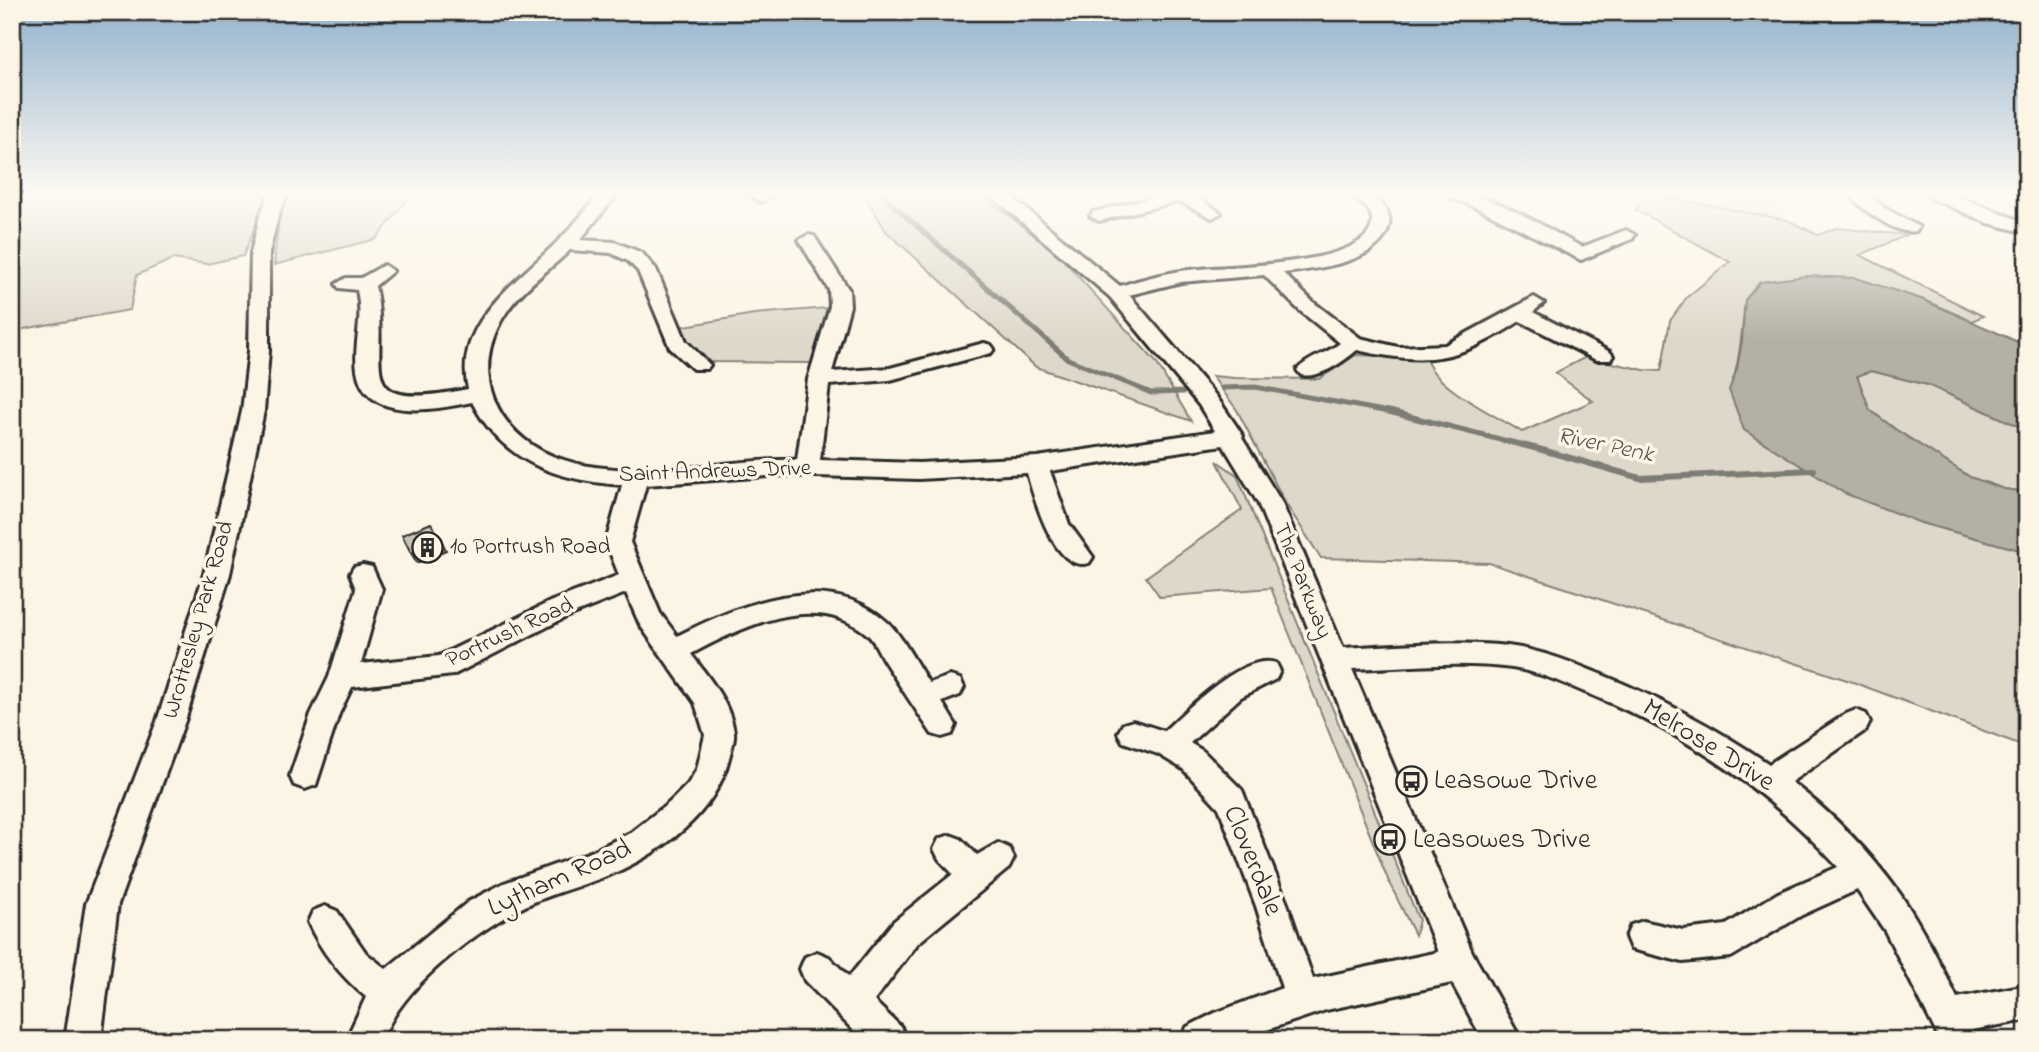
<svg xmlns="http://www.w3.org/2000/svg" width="2039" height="1052" viewBox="0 0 2039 1052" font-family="'Indie Flower',sans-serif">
<rect width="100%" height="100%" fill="#fcf5e5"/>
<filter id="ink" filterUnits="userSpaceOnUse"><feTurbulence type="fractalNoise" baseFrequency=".0143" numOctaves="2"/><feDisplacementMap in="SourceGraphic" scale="14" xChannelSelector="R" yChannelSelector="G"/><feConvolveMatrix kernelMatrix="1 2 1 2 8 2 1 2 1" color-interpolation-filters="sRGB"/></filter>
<g filter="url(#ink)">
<!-- built -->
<path fill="#ece6d7" d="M 1644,194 L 1768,194 L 1787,220 Z"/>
<!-- green -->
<path fill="#ded8ca" stroke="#84827a" stroke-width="2" d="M 39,194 L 268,194 L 243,256 L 207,264 L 173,259 L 137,275 L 130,310 L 12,331 L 12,204 Z
M 289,194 L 412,194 L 376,239 L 274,265 L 279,217 Z
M 864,194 L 980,194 L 1056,252 L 1156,362 L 1191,421 L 1036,367 L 886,231 Z
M 1648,194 L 1787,220 L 1818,235 L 1836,228 L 1907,235 L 1860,255 L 1983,316 L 1972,321 L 1921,299 L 1745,300 C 1742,332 1740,361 1730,391 L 1921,523 L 2027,552 L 2027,747 L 1850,681 L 1489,563 L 1321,558 L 1286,504 L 1237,410 L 1212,376 L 1234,378 L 1319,379 L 1356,355 L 1426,358 C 1433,387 1497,416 1522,432 L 1593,401 L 1555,373 L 1586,357 L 1644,370 L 1661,371 L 1670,321 L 1687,297 L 1730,262 L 1636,210 Z
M 827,308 L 812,363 L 707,362 L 685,345 L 679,327 L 754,314 Z
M 1871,371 L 1928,385 L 2027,430 L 2027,492 L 2004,489 L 1970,477 L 1895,429 L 1870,410 L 1857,376 Z
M 1217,461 L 1237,475 L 1419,920 L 1415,935 L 1389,882 L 1271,588 L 1160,597 L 1146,577 L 1242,510 Z"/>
<!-- water -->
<path fill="#b4b0a5" stroke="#7d7b74" stroke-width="2" d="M 1806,276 L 1856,278 L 1921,299 L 2027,346 L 2027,430 L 1928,385 L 1871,371 L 1857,376 L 1870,410 L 1895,429 L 1970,477 L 2004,489 L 2027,492 L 2027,552 L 1921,523 L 1844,493 L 1744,430 L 1729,390 L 1737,369 L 1742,341 L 1745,300 L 1760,282 Z"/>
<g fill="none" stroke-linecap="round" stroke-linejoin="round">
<!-- stream-far1 -->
<path stroke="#7d7b74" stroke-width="5" d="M 884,194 L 886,199 L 1068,359 L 1151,393 L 1184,392
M 1222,388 L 1255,387 L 1394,413"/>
<!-- stream -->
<path stroke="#7d7b74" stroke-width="6" d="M 1387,411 L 1546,451 L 1640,478 L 1814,470"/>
<defs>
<path id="minor" d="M 269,194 L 287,194 L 278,216 L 269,253 L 269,351 L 264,411 L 230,574 L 185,721 L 118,904 L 101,1040 L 65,1040 L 86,904 L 157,721 L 204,574 L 242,411 L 249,351 L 251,253 L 260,216 Z
M 599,194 L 617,194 L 580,240 L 615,242 L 642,253 L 656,269 L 686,341 L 710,365 L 707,369 L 693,369 L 670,348 L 638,271 L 628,261 L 611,253 L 570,250 C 545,274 513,294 498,327 C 470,385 505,442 564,460 C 584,467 606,468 627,470 C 684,473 741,458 797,460 L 808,379 L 830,306 L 829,290 L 799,240 L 808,235 L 814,236 L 849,290 L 850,306 L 832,372 L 890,368 L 984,343 L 991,345 L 994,349 L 991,353 L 890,380 L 829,385 L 820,460 L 919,463 L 1037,457 L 1215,431 L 1199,405 L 1110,297 L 989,194 L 1008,194 L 1120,286 C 1142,279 1165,273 1188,270 C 1223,265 1367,268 1372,223 C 1374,208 1359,203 1351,194 L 1371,194 C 1381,201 1392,213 1389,226 C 1380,263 1315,269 1283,273 L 1313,302 L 1360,338 L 1398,347 L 1445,345 L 1534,297 L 1544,303 L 1533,312 L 1610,352 L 1613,356 L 1610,360 L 1596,360 L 1520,321 C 1458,361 1429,366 1357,350 C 1343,362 1319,379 1301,375 L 1297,370 C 1307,358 1328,353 1340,343 L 1299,310 L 1264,275 L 1181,282 L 1129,295 L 1216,396 L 1243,436 L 1242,438 L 1282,503 L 1343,648 C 1398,645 1454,640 1508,646 C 1540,650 1571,662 1600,674 C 1660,698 1715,727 1769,764 L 1846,714 L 1856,710 L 1866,714 L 1870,722 L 1866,730 L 1791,782 C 1832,813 1870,852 1900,894 C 1922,926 1940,963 1957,998 L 2027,985 L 2027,1020 L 1972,1030 L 1976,1040 L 1940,1040 L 1885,931 L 1857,890 L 1802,915 L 1731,957 L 1683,962 L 1631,949 L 1626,937 L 1631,925 L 1643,921 L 1683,930 L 1726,925 L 1778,893 L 1838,867 C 1769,791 1688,735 1592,695 C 1566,684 1540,672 1512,668 C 1459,661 1405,667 1352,669 L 1472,952 L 1521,1040 L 1483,1040 L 1452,983 L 1326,1010 L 1237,1040 L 1182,1040 L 1187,1027 L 1215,1013 L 1282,988 L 1256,906 L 1219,808 L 1183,769 L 1158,754 L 1123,742 L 1118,733 L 1123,724 L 1133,721 L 1164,731 C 1187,710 1243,652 1276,663 L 1280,671 L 1276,679 L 1241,697 L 1190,743 L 1203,751 L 1242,790 L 1288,906 L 1313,979 L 1438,952 L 1258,503 L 1223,445 L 1050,471 L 1069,524 L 1093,557 L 1089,563 C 1055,574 1034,498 1027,473 L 919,479 L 781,475 L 646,485 L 630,542 L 660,613 L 677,636 C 738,605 827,568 886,621 C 900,632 918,667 929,683 L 950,676 L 960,679 L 964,687 L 960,695 L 942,702 L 956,725 L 952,734 L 942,737 L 932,734 C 916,710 900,686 884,661 C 879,653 875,641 867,634 C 815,590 742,627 691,654 C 708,677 730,702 734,732 C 735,740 731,750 729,758 C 716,814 662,852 612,874 C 583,886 551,893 523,907 C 473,933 402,986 382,1040 L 346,1040 L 366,997 C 341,976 321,952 308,922 L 313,911 L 325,906 L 337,911 L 366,953 L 386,969 L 468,902 L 504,883 L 593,851 L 630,833 L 670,802 L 688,784 L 697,769 L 705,735 L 695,703 L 640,625 L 626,593 L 570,615 L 453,675 L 352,687 L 339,714 L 316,785 L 305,789 L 294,785 L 290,776 L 311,714 L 329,677 L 356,589 L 350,574 L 354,567 L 363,565 L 372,567 L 382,589 L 361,664 L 439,656 L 552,601 L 619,575 L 606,542 L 622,485 C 557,480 504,463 472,402 C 435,410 365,423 357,370 C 353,343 364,321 357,290 L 339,288 L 336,284 L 346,278 L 361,278 L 384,265 L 393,271 L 375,286 C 393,365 343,414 468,389 C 452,321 520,281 560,239 C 574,225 587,209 599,194 Z
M 748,194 L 767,194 L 770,197 L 761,202 Z
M 1167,194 L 1192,194 L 1221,213 L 1212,218 L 1179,201 L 1099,221 L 1090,216 L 1093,212 Z
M 1449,194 C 1492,191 1544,228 1582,247 L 1626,230 L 1635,235 L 1632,239 L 1581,260 L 1480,209 L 1452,198 Z
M 1849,194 L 1868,194 L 1883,207 L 1919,227 L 1916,231 C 1897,236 1861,209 1849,194 Z
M 1928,194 C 1962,191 1994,214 2027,222 L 2027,233 L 1988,223 L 1931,198 Z
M 950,835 L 961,839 L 977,855 L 998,843 L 1009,848 L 1014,858 L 1009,868 L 918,943 L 874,1001 L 901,1027 L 906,1040 L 863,1040 L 805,981 L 800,969 L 805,957 L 817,952 L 829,957 L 849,977 L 894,921 L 953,874 L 939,859 L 934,849 L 939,839 Z"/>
</defs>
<!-- minor casing -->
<use href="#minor" stroke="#2b2b2b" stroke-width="6"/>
<!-- minor -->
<use href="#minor" fill="#fcf5e5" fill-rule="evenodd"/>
</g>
<!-- shaded-wall -->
<path fill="#8c8880" stroke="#2b2b2b" stroke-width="2" d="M 441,540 L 446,550 L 417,563 L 411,553 Z"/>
<!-- building -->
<path fill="#c8c3b7" stroke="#2b2b2b" stroke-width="2" d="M 431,523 L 441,540 L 411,553 L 402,535 Z"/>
</g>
<!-- sky -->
<linearGradient id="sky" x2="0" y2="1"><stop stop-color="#93b2cd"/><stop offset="0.57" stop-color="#fefaf3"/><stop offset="1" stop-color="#fefaf3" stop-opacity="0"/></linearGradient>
<rect width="2039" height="341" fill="url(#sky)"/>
<!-- icons -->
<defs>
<symbol id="building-ring" viewBox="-11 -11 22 22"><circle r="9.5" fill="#fcf5e5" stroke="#2b2b2b" stroke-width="1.5"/><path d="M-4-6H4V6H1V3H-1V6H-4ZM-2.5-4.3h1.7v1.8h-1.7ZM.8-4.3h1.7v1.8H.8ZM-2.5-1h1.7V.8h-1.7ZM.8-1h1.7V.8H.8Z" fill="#2b2b2b"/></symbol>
<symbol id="bus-ring" viewBox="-11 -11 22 22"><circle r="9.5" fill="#fcf5e5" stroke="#2b2b2b" stroke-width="1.5"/><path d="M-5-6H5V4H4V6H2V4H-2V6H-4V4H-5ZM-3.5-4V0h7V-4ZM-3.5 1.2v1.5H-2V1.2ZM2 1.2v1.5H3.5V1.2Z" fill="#2b2b2b"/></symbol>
</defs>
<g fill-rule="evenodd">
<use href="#building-ring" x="410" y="530" width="35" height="35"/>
<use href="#bus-ring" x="1394" y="764" width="35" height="35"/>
<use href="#bus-ring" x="1372" y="822" width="35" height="35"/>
</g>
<g text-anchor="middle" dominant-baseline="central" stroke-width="7" stroke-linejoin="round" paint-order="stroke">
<!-- street labels -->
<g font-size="23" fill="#2b2b2b" stroke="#fcf5e5">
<text transform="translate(715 472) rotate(-2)">Saint Andrews Drive</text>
<text transform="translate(1302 581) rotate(68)">The Parkway</text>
<text transform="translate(199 620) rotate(-74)">Wrottesley Park Road</text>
<text transform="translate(510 633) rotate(-25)">Portrush Road</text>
</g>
<!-- poi labels -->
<g font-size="23" fill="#2b2b2b" stroke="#fcf5e5" text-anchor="start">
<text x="450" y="547">10 Portrush Road</text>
</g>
<!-- water labels -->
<g font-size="24" font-style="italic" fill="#545350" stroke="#fcf5e5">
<text transform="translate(1605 446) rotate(12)">River Penk</text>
</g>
<!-- near-street labels -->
<g font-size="28" fill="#2b2b2b" stroke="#fcf5e5">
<text transform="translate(1708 746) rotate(32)">Melrose Drive</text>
<text transform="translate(1252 861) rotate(68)">Cloverdale</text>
<text transform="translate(560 879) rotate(-24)">Lytham Road</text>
</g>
<!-- near-poi labels -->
<g font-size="28" fill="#2b2b2b" stroke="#fcf5e5" text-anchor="start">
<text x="1434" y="781">Leasowe Drive</text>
<text x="1413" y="840">Leasowes Drive</text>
</g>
</g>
<!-- margin -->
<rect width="2039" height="1052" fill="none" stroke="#fcf5e5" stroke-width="42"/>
<rect x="21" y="21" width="1997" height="1010" fill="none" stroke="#2b2b2b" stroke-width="2.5" filter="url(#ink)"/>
</svg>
